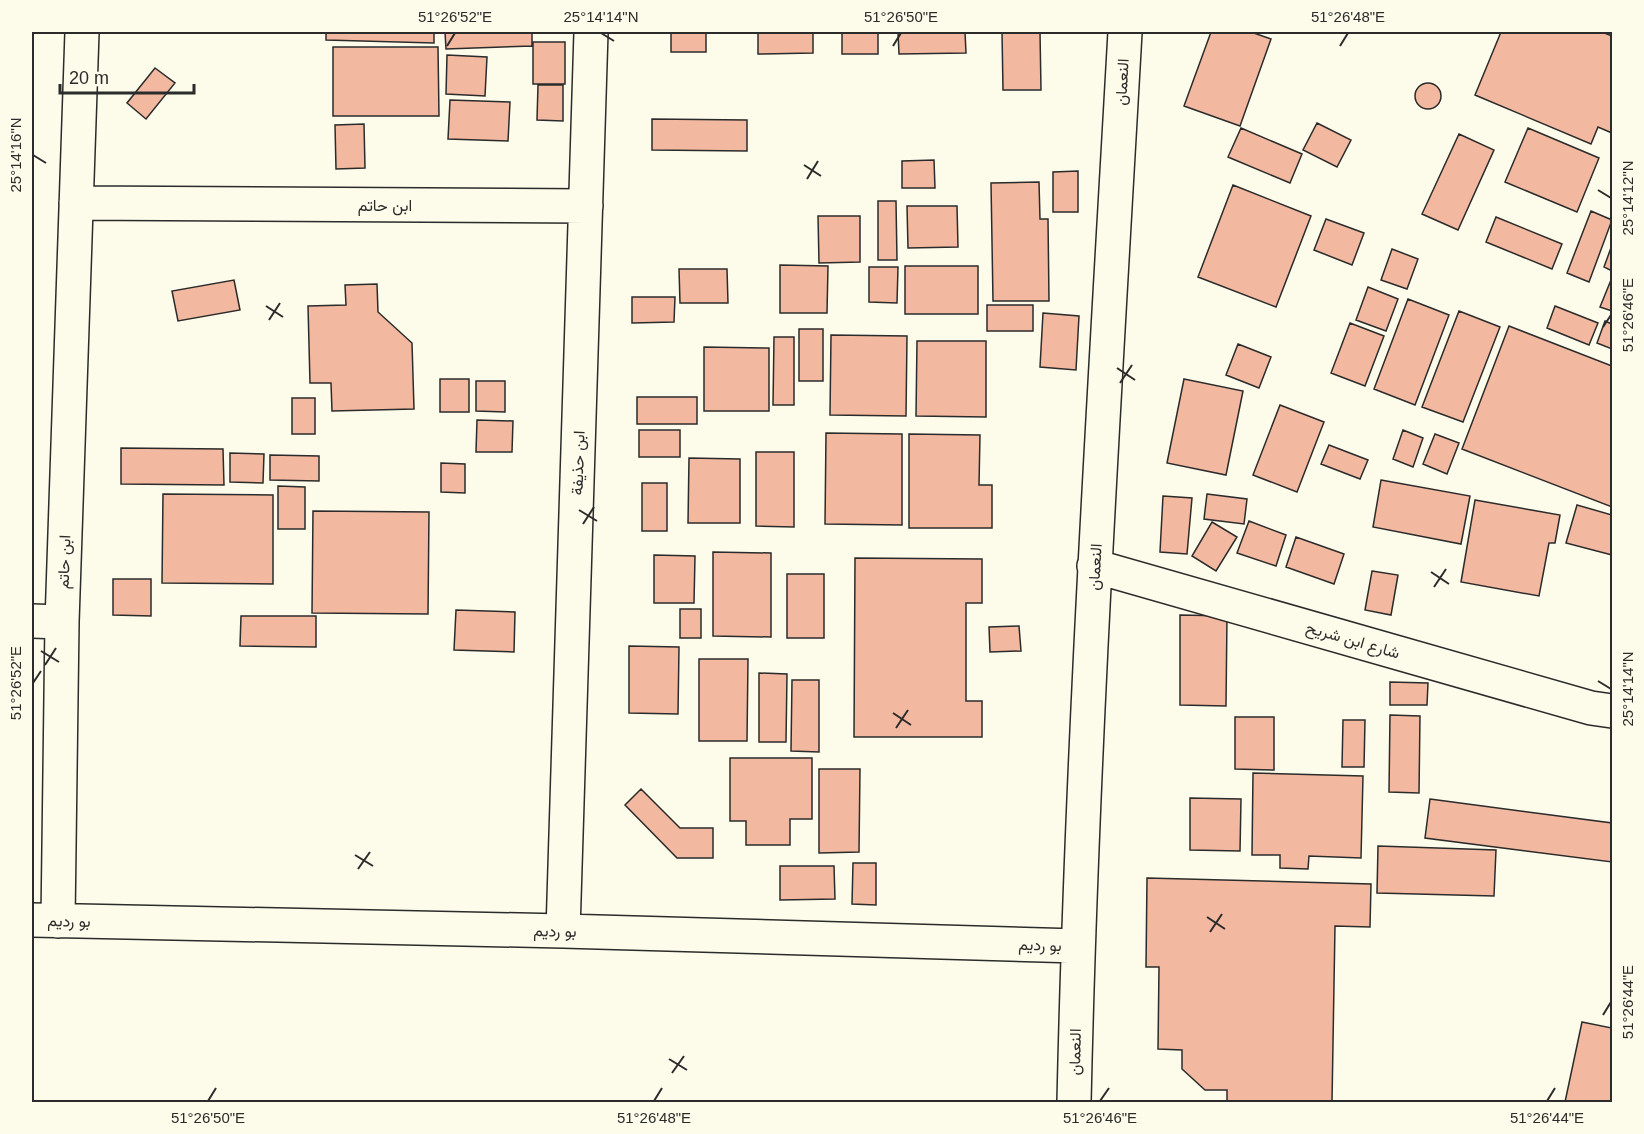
<svg xmlns="http://www.w3.org/2000/svg" width="1644" height="1134" viewBox="0 0 1644 1134" font-family="Arial,Vazirmatn,sans-serif">
<rect width="100%" height="100%" fill="#fdfbea"/>
<!-- building -->
<path fill="#f2b8a0" stroke="#2b2b2b" stroke-width="1.5" d="M 326,32 L 434,32 L 434,43 L 326,40 Z
M 445,32 L 532,32 L 532,46 L 446,49 Z
M 671,32 L 706,32 L 706,52 L 671,52 Z
M 758,32 L 813,32 L 813,53 L 758,54 Z
M 842,32 L 878,32 L 878,54 L 842,54 Z
M 898,32 L 965,32 L 966,53 L 899,54 Z
M 1002,32 L 1040,32 L 1041,90 L 1003,90 Z
M 1211,32 L 1251,32 L 1271,39 L 1240,126 L 1184,106 Z
M 1501,32 L 1602,32 L 1612,36 L 1612,133 L 1598,127 L 1591,144 L 1475,95 Z
M 533,42 L 565,42 L 565,84 L 533,84 Z
M 333,47 L 438,47 L 439,116 L 333,116 Z
M 447,55 L 487,57 L 485,96 L 446,94 Z
M 155,68 L 175,83 L 146,119 L 127,103 Z
M1415 96a13 13 0 1 1 26 0a13 13 0 1 1-26 0Z
M 538,85 L 563,85 L 563,121 L 537,120 Z
M 450,100 L 510,102 L 508,141 L 448,139 Z
M 652,119 L 747,120 L 747,151 L 652,150 Z
M 1317,123 L 1351,140 L 1337,167 L 1303,150 Z
M 364,124 L 365,168 L 336,169 L 335,125 Z
M 1241,128 L 1302,154 L 1290,183 L 1228,157 Z
M 1528,128 L 1599,158 L 1577,212 L 1505,182 Z
M 1459,134 L 1494,150 L 1458,230 L 1422,214 Z
M 934,160 L 935,188 L 902,188 L 902,161 Z
M 1078,171 L 1078,212 L 1053,212 L 1053,172 Z
M 1039,182 L 1040,219 L 1048,219 L 1049,301 L 993,301 L 991,183 Z
M 1233,185 L 1311,216 L 1276,307 L 1198,277 Z
M 878,201 L 896,201 L 897,260 L 878,260 Z
M 907,206 L 957,206 L 958,247 L 908,248 Z
M 1591,211 L 1612,220 L 1589,282 L 1567,273 Z
M 818,216 L 860,216 L 860,262 L 819,263 Z
M 1496,217 L 1562,244 L 1552,269 L 1486,242 Z
M 1326,219 L 1364,233 L 1352,265 L 1314,250 Z
M 1612,245 L 1612,271 L 1604,267 Z
M 1392,249 L 1418,259 L 1407,289 L 1381,280 Z
M 780,265 L 828,266 L 827,313 L 780,313 Z
M 905,266 L 978,266 L 978,314 L 905,314 Z
M 869,267 L 898,267 L 897,303 L 869,302 Z
M 679,269 L 727,269 L 728,303 L 680,303 Z
M 234,280 L 240,310 L 178,321 L 172,291 Z
M 1611,280 L 1612,280 L 1612,311 L 1600,307 Z
M 377,284 L 378,312 L 412,343 L 414,409 L 332,411 L 331,383 L 310,383 L 308,306 L 346,305 L 345,285 Z
M 1368,287 L 1398,299 L 1386,331 L 1356,320 Z
M 632,297 L 675,297 L 674,322 L 632,323 Z
M 1408,299 L 1449,315 L 1415,405 L 1374,389 Z
M 987,305 L 1033,305 L 1033,331 L 987,331 Z
M 1555,306 L 1598,323 L 1589,345 L 1547,328 Z
M 1459,311 L 1500,327 L 1463,422 L 1422,407 Z
M 1043,313 L 1079,316 L 1076,370 L 1040,367 Z
M 1605,321 L 1612,324 L 1612,349 L 1597,343 Z
M 1350,323 L 1384,336 L 1365,386 L 1331,373 Z
M 1509,326 L 1612,366 L 1612,507 L 1462,449 Z
M 799,329 L 823,329 L 823,381 L 799,381 Z
M 831,335 L 907,336 L 906,416 L 830,415 Z
M 774,337 L 794,337 L 794,405 L 773,405 Z
M 917,341 L 986,341 L 986,417 L 916,416 Z
M 1238,344 L 1271,357 L 1259,388 L 1226,375 Z
M 704,347 L 769,348 L 769,411 L 704,411 Z
M 440,379 L 469,379 L 469,412 L 440,412 Z
M 1184,379 L 1243,391 L 1226,475 L 1167,463 Z
M 476,381 L 505,381 L 505,412 L 476,411 Z
M 637,397 L 697,397 L 697,424 L 637,424 Z
M 292,398 L 315,398 L 315,434 L 292,434 Z
M 1280,405 L 1324,422 L 1297,492 L 1253,475 Z
M 477,420 L 513,421 L 512,452 L 476,452 Z
M 639,430 L 680,430 L 680,457 L 639,457 Z
M 1403,430 L 1423,438 L 1413,467 L 1393,459 Z
M 826,433 L 902,434 L 902,525 L 825,524 Z
M 909,434 L 980,435 L 979,485 L 992,485 L 992,528 L 909,528 Z
M 1435,434 L 1459,443 L 1447,474 L 1423,464 Z
M 1329,445 L 1368,460 L 1360,479 L 1321,464 Z
M 121,448 L 223,449 L 224,485 L 121,484 Z
M 756,452 L 794,452 L 794,527 L 756,526 Z
M 230,453 L 264,454 L 263,483 L 230,482 Z
M 270,455 L 319,456 L 319,481 L 270,480 Z
M 689,458 L 740,459 L 740,523 L 688,523 Z
M 441,463 L 465,464 L 465,493 L 441,492 Z
M 1381,480 L 1470,496 L 1461,544 L 1373,527 Z
M 642,483 L 667,483 L 667,531 L 642,531 Z
M 278,486 L 305,487 L 305,529 L 278,529 Z
M 163,494 L 273,495 L 273,584 L 162,583 Z
M 1207,494 L 1247,499 L 1244,524 L 1204,519 Z
M 1163,496 L 1192,498 L 1187,554 L 1160,552 Z
M 1475,500 L 1560,515 L 1555,543 L 1549,543 L 1539,596 L 1461,582 Z
M 1577,505 L 1612,515 L 1612,555 L 1566,543 Z
M 313,511 L 429,512 L 428,614 L 312,613 Z
M 1249,521 L 1286,535 L 1276,566 L 1237,553 Z
M 1212,522 L 1237,537 L 1216,571 L 1192,556 Z
M 1296,537 L 1344,554 L 1334,584 L 1286,567 Z
M 713,552 L 771,553 L 771,637 L 713,636 Z
M 654,555 L 695,556 L 694,603 L 654,603 Z
M 855,558 L 982,559 L 982,603 L 966,603 L 966,701 L 982,701 L 982,737 L 854,737 Z
M 1372,571 L 1398,575 L 1391,615 L 1365,610 Z
M 787,574 L 824,574 L 824,638 L 787,638 Z
M 113,579 L 151,579 L 151,616 L 113,615 Z
M 680,609 L 701,609 L 701,638 L 680,638 Z
M 456,610 L 515,612 L 514,652 L 454,650 Z
M 1180,615 L 1227,616 L 1226,706 L 1180,705 Z
M 241,616 L 316,616 L 316,647 L 240,646 Z
M 1019,626 L 1021,651 L 990,652 L 989,627 Z
M 629,646 L 679,647 L 678,714 L 629,713 Z
M 699,659 L 748,659 L 747,741 L 699,741 Z
M 759,673 L 787,674 L 786,742 L 759,742 Z
M 792,680 L 819,680 L 819,752 L 791,751 Z
M 1390,682 L 1428,683 L 1427,705 L 1390,705 Z
M 1390,715 L 1420,716 L 1419,793 L 1389,792 Z
M 1235,717 L 1274,717 L 1274,770 L 1235,769 Z
M 1343,720 L 1365,720 L 1364,767 L 1342,767 Z
M 730,758 L 812,758 L 812,819 L 790,819 L 790,845 L 746,845 L 746,821 L 730,821 Z
M 819,769 L 860,769 L 859,852 L 819,853 Z
M 1253,773 L 1363,776 L 1361,858 L 1309,856 L 1308,869 L 1280,868 L 1280,855 L 1252,855 Z
M 641,789 L 680,828 L 713,828 L 713,858 L 677,858 L 625,805 Z
M 1190,798 L 1241,799 L 1240,851 L 1190,850 Z
M 1430,799 L 1612,823 L 1612,862 L 1425,838 Z
M 1378,846 L 1496,850 L 1494,896 L 1377,893 Z
M 853,863 L 876,863 L 876,905 L 852,904 Z
M 780,866 L 834,866 L 835,899 L 780,900 Z
M 1147,878 L 1371,884 L 1370,927 L 1335,926 L 1332,1102 L 1227,1102 L 1227,1090 L 1205,1090 L 1182,1069 L 1182,1050 L 1158,1049 L 1159,967 L 1146,967 Z
M 1582,1022 L 1612,1028 L 1612,1102 L 1565,1102 Z"/>
<g fill="none" stroke-linecap="round" stroke-linejoin="round">
<defs>
<path id="minor" d="M 76,203 L 586,206
M 1094,566 L 1591,708 L 1612,711
M 32,621 L 62,622
M 32,920 L 563,931 L 1078,946
M 58,921 L 62,622 L 82,32
M 563,931 L 591,32
M 1074,1102 C 1082,745 1105,388 1125,32"/>
</defs>
<!-- minor casing -->
<use href="#minor" stroke="#2b2b2b" stroke-width="36"/>
<!-- minor -->
<use href="#minor" stroke="#fdfbea" stroke-width="33"/>
</g>
<!-- ticks -->
<path fill="none" stroke="#2b2b2b" stroke-width="2" d="M 601,33 L 614,41M 447,46 L 455,33M 893,46 L 901,33M 1340,46 L 1348,33M 33,155 L 46,163M 804,165 L 821,176M 807,179 L 818,161M 1598,190 L 1611,198M 266,306 L 283,317M 269,320 L 280,303M 1603,327 L 1611,315M 1117,368 L 1135,380M 1120,383 L 1132,365M 579,510 L 597,521M 583,524 L 594,507M 1431,572 L 1449,584M 1434,587 L 1446,569M 41,651 L 59,662M 45,665 L 56,648M 1598,681 L 1611,689M 33,683 L 41,671M 893,713 L 911,725M 896,728 L 908,710M 355,855 L 373,866M 358,869 L 370,852M 1207,917 L 1225,929M 1210,932 L 1222,914M 1603,1015 L 1611,1002M 669,1059 L 687,1070M 672,1073 L 684,1056M 208,1101 L 216,1088M 654,1101 L 662,1088M 1100,1101 L 1109,1088M 1547,1101 L 1555,1088"/>
<g text-anchor="middle" dominant-baseline="central" stroke-width="4.5" stroke-linejoin="round" paint-order="stroke">
<!-- street labels -->
<g font-size="16" fill="#2b2b2b" stroke="#fdfbea">
<text transform="translate(1122 82) rotate(-87)">النعمان</text>
<text x="385" y="205">ابن حاتم</text>
<text transform="translate(578 463) rotate(-88)">ابن حذيفة</text>
<text transform="translate(64 562) rotate(-88)">ابن حاتم</text>
<text transform="translate(1095 567) rotate(-87)">النعمان</text>
<text transform="translate(1353 640) rotate(16)">شارع ابن شريح</text>
<text transform="translate(69 921) rotate(1)">بو رديم</text>
<text transform="translate(555 931) rotate(1)">بو رديم</text>
<text transform="translate(1040 945) rotate(2)">بو رديم</text>
<text transform="translate(1075 1052) rotate(-89)">النعمان</text>
</g>
</g>
<!-- border -->
<rect width="1644" height="1134" fill="none" stroke="#fdfbea" stroke-width="66"/>
<!-- scale -->
<path d="M60 84v9h134v-9" fill="none" stroke="#2b2b2b" stroke-width="3"/>
<text x="69" y="84" font-size="18" fill="#2b2b2b" stroke="#fdfbea" stroke-width="4.5" paint-order="stroke">20 m</text>
<rect x="33" y="33" width="1578" height="1068" fill="none" stroke="#2b2b2b" stroke-width="2"/>
<g font-size="15" text-anchor="middle" fill="#2b2b2b">
<text x="455" y="22">51°26'52"E</text>
<text x="601" y="22">25°14'14"N</text>
<text x="901" y="22">51°26'50"E</text>
<text x="1348" y="22">51°26'48"E</text>
<text transform="translate(16 155) rotate(-90)" y="5">25°14'16"N</text>
<text transform="translate(1628 198) rotate(-90)" y="5">25°14'12"N</text>
<text transform="translate(1628 315) rotate(-90)" y="5">51°26'46"E</text>
<text transform="translate(16 683) rotate(-90)" y="5">51°26'52"E</text>
<text transform="translate(1628 689) rotate(-90)" y="5">25°14'14"N</text>
<text transform="translate(1628 1002) rotate(-90)" y="5">51°26'44"E</text>
<text x="208" y="1123">51°26'50"E</text>
<text x="654" y="1123">51°26'48"E</text>
<text x="1100" y="1123">51°26'46"E</text>
<text x="1547" y="1123">51°26'44"E</text>
</g>
</svg>
